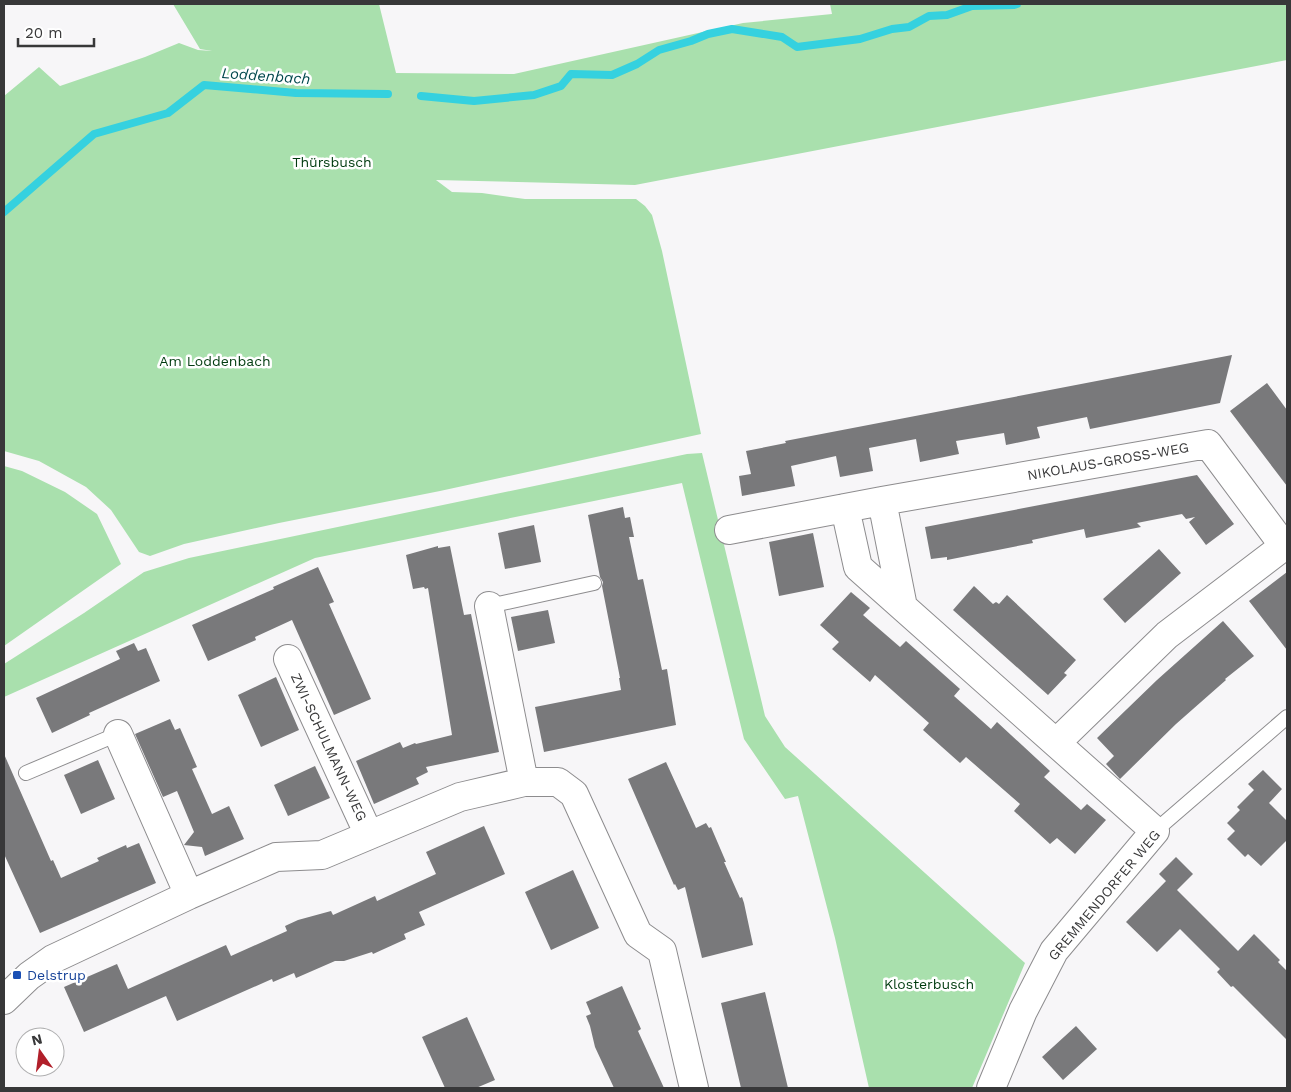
<svg xmlns="http://www.w3.org/2000/svg" width="1291" height="1092" viewBox="0 0 1291 1092" font-family="'Work Sans',sans-serif">
<rect width="100%" height="100%" fill="#f7f6f8"/>
<!-- green -->
<path fill="#a9e0ad" d="M 173,4 L 379,4 L 396,73 L 514,74 L 743,23 L 832,14 L 830,4 L 1287,4 L 1287,60 L 635,185 L 436,180 L 452,192 L 482,193 L 525,199 L 636,199 L 645,206 L 652,215 L 662,251 L 701,434 L 440,491 L 279,523 L 184,544 L 150,556 L 139,552 L 111,510 L 86,487 L 39,461 L 4,451 L 4,96 L 39,67 L 60,86 L 145,57 L 179,43 L 198,50 L 212,51 L 200,49 Z
M 702,453 L 765,716 L 785,747 L 1025,963 L 972,1088 L 869,1088 L 835,938 L 798,796 L 785,799 L 744,739 L 682,483 L 315,558 L 4,697 L 4,664 L 84,613 L 144,572 L 189,558 L 687,454 Z
M 4,466 L 22,471 L 65,492 L 97,514 L 121,564 L 4,646 Z"/>
<g fill="none" stroke-linecap="round" stroke-linejoin="round">
<!-- stream -->
<path stroke="#35d1df" stroke-width="8" d="M 421,96 L 474,101 L 534,95 L 561,86 L 571,74 L 612,75 L 637,64 L 659,50 L 691,41 L 708,34 L 732,29 L 782,37 L 797,47 L 860,39 L 892,29 L 909,27 L 929,16 L 947,15 L 972,6 L 1014,5 L 1017,4
M 4,212 L 94,134 L 168,113 L 204,85 L 296,93 L 388,94"/>
</g>
<!-- building -->
<path fill="#79797b" d="M 1232,355 L 1220,403 L 1090,429 L 1087,417 L 1037,427 L 1040,438 L 1006,445 L 1004,433 L 956,441 L 959,454 L 920,462 L 916,439 L 869,448 L 873,471 L 840,477 L 836,456 L 791,466 L 795,486 L 742,496 L 739,476 L 751,474 L 746,451 L 786,443 L 785,441 Z
M 1267,383 L 1287,410 L 1287,486 L 1230,411 Z
M 1197,475 L 1234,524 L 1206,545 L 1189,522 L 1195,517 L 1186,519 L 1182,514 L 1137,523 L 1141,527 L 1086,538 L 1084,529 L 1032,540 L 1033,543 L 947,560 L 947,557 L 931,559 L 925,527 Z
M 623,507 L 625,518 L 630,517 L 634,537 L 629,537 L 638,580 L 643,579 L 662,670 L 667,669 L 676,725 L 544,752 L 535,707 L 621,690 L 619,678 L 620,678 L 602,586 L 603,582 L 600,577 L 588,515 Z
M 534,525 L 541,562 L 505,569 L 498,533 Z
M 813,533 L 824,587 L 779,596 L 769,542 Z
M 438,546 L 438,548 L 450,546 L 464,615 L 471,614 L 499,752 L 426,767 L 428,772 L 416,778 L 419,784 L 374,804 L 356,761 L 400,742 L 403,748 L 415,743 L 416,744 L 452,735 L 428,588 L 425,589 L 424,587 L 413,589 L 406,555 Z
M 1159,549 L 1181,573 L 1125,623 L 1103,599 Z
M 318,567 L 334,602 L 329,604 L 371,699 L 334,715 L 292,620 L 255,637 L 256,640 L 208,661 L 192,625 L 274,589 L 273,587 Z
M 1287,572 L 1287,650 L 1249,601 Z
M 974,586 L 993,604 L 996,602 L 999,604 L 1007,595 L 1076,660 L 1064,673 L 1067,675 L 1048,695 L 953,610 Z
M 851,592 L 870,608 L 863,615 L 900,647 L 906,641 L 960,689 L 954,696 L 972,712 L 991,729 L 997,722 L 1050,771 L 1044,777 L 1081,810 L 1087,804 L 1106,820 L 1075,854 L 1057,838 L 1050,844 L 1014,811 L 1020,804 L 966,757 L 960,763 L 942,747 L 923,730 L 929,723 L 875,675 L 870,682 L 832,649 L 839,642 L 820,625 Z
M 548,610 L 555,643 L 518,651 L 511,617 Z
M 1223,621 L 1254,656 L 1225,679 L 1226,680 L 1176,724 L 1120,779 L 1106,764 L 1114,756 L 1097,738 L 1157,680 Z
M 134,643 L 138,651 L 146,648 L 160,681 L 89,713 L 90,715 L 52,733 L 36,698 L 120,659 L 116,651 Z
M 276,677 L 299,730 L 261,747 L 238,695 Z
M 170,719 L 175,730 L 180,728 L 197,767 L 192,769 L 212,814 L 229,806 L 244,839 L 205,856 L 202,847 L 184,845 L 194,832 L 177,791 L 163,797 L 135,734 Z
M 4,754 L 51,861 L 53,860 L 61,878 L 99,861 L 97,858 L 126,845 L 127,848 L 139,843 L 156,883 L 40,933 L 4,854 Z
M 98,760 L 115,799 L 81,814 L 64,775 Z
M 666,762 L 696,828 L 706,823 L 709,828 L 711,827 L 726,862 L 724,862 L 740,898 L 742,897 L 744,903 L 753,945 L 702,958 L 685,887 L 678,890 L 675,884 L 674,885 L 628,779 Z
M 315,766 L 330,798 L 288,816 L 274,785 Z
M 1263,770 L 1282,789 L 1269,803 L 1287,821 L 1287,840 L 1261,866 L 1248,854 L 1245,857 L 1227,839 L 1235,831 L 1227,823 L 1240,810 L 1237,807 L 1254,790 L 1248,784 Z
M 484,826 L 505,874 L 419,912 L 425,925 L 404,934 L 406,939 L 373,954 L 372,952 L 344,961 L 335,961 L 296,978 L 294,973 L 273,982 L 272,979 L 177,1021 L 166,996 L 84,1032 L 64,987 L 117,964 L 128,989 L 226,945 L 231,956 L 287,931 L 285,926 L 298,920 L 331,911 L 333,915 L 375,896 L 377,901 L 436,874 L 426,852 Z
M 1176,857 L 1193,874 L 1177,890 L 1238,951 L 1254,934 L 1280,960 L 1278,962 L 1287,971 L 1287,1040 L 1233,986 L 1231,987 L 1217,972 L 1220,969 L 1180,929 L 1157,952 L 1126,922 L 1166,881 L 1159,874 Z
M 573,870 L 599,928 L 551,950 L 525,892 Z
M 622,986 L 641,1029 L 638,1031 L 664,1088 L 614,1088 L 595,1047 L 590,1026 L 586,1016 L 591,1014 L 586,1002 Z
M 765,992 L 788,1088 L 741,1088 L 721,1003 Z
M 467,1017 L 495,1080 L 476,1088 L 445,1088 L 422,1037 Z
M 1076,1026 L 1097,1049 L 1063,1080 L 1042,1057 Z"/>
<g fill="none" stroke-linecap="round" stroke-linejoin="round">
<defs>
<path id="lane" d="M 489,606 L 594,583
M 26,773 L 118,734
M 1155,831 L 1287,717"/>
<path id="street" d="M 882,501 L 903,607 L 1155,831 L 1054,951 L 1023,1011 L 991,1088
M 845,508 L 858,567 L 903,607
M 729,530 L 882,501 L 1208,444 L 1284,546 L 1167,635 L 1056,743
M 489,606 L 524,782
M 288,659 L 369,835
M 118,734 L 189,895
M 4,1000 L 29,976 L 53,959 L 189,895 L 276,857 L 322,855 L 460,797 L 524,782 L 558,782 L 574,794 L 638,934 L 662,951 L 694,1088"/>
</defs>
<!-- lane casing -->
<use href="#lane" stroke="#8d8c8e" stroke-width="16"/>
<!-- street casing -->
<use href="#street" stroke="#8d8c8e" stroke-width="30"/>
<!-- lane -->
<use href="#lane" stroke="#fff" stroke-width="14"/>
<!-- street -->
<use href="#street" stroke="#fff" stroke-width="28"/>
</g>
<!-- markers -->
<rect fill="#1a4fb4" stroke="#fff" stroke-width="2" x="12" y="970" width="10" height="10" rx="2.5"/>
<g text-anchor="middle" dominant-baseline="central" stroke-width="5" stroke-linejoin="round" paint-order="stroke">
<!-- park labels -->
<g font-size="14" fill="#003b0f" stroke="#fff">
<text x="332" y="162">Thürsbusch</text>
<text x="215" y="361">Am Loddenbach</text>
<text x="929" y="984">Klosterbusch</text>
</g>
<!-- street labels -->
<g font-size="14" fill="#383839" stroke="#fff">
<text transform="translate(1108 461) rotate(-10)">NIKOLAUS-GROSS-WEG</text>
<text transform="translate(329 747) rotate(65)">ZWI-SCHULMANN-WEG</text>
<text transform="translate(1104 895) rotate(-50)">GREMMENDORFER WEG</text>
</g>
<!-- transit labels -->
<g font-size="14" fill="#164399" stroke="#fff" text-anchor="start">
<text x="27" y="975">Delstrup</text>
</g>
<!-- water labels -->
<g font-size="15" font-style="italic" fill="#00474d" stroke="#fff">
<text transform="translate(266 76) rotate(4)">Loddenbach</text>
</g>
</g>
<!-- border -->
<rect width="1291" height="1092" fill="none" stroke="#383839" stroke-width="10"/>
<!-- north arrow -->
<g transform="translate(40 1052) rotate(346)"><circle r="24" fill="#ffffff" stroke="#afafb0"/>
<path d="M0-4L9 19L0 12L-9 19Z" fill="#b11f2a"/>
<text y="-8" font-size="14" font-weight="bold" text-anchor="middle" fill="#383839">N</text>
</g>
<!-- scale -->
<path d="M18 38v8h76v-8" fill="none" stroke="#383839" stroke-width="2.5"/>
<text x="25" y="38" font-size="15" fill="#383839" stroke="#ffffff" stroke-width="4" paint-order="stroke">20 m</text>
</svg>
